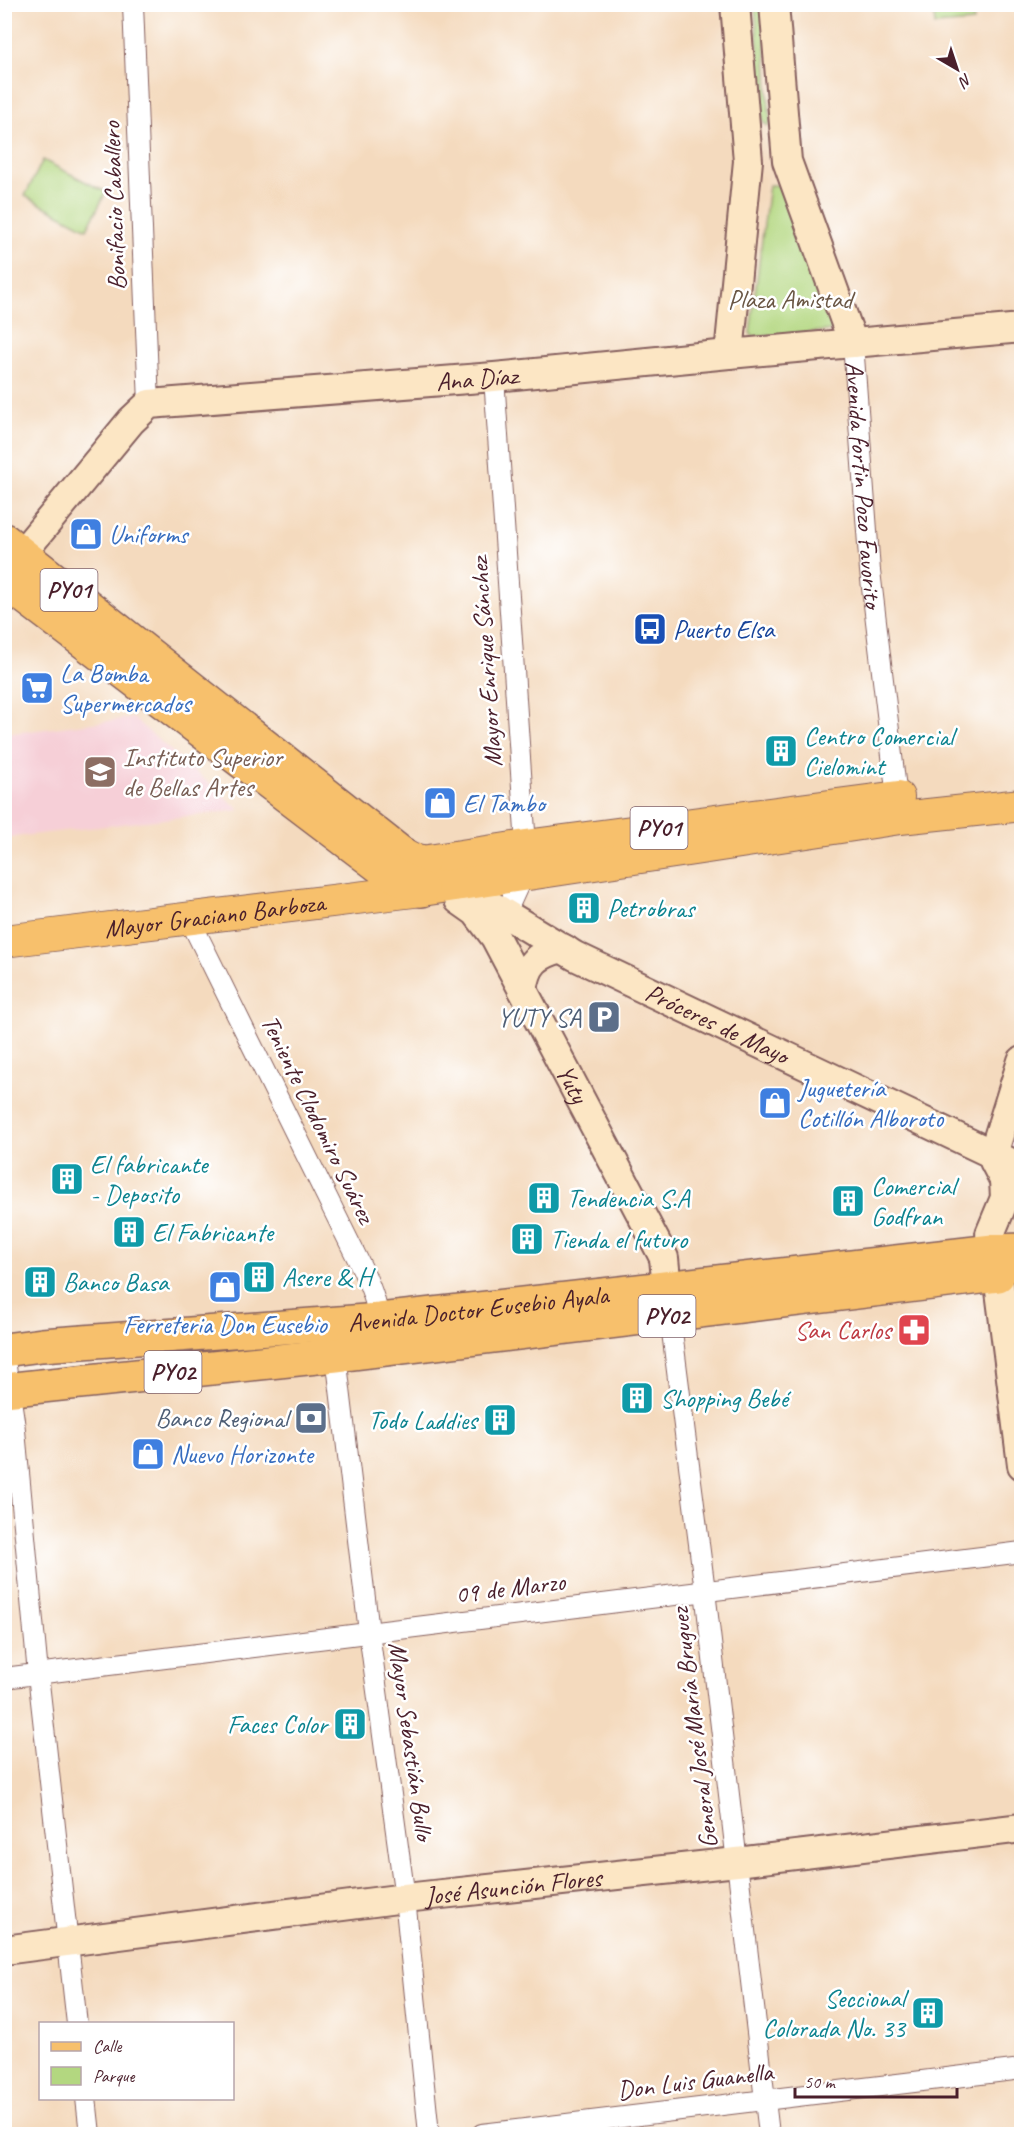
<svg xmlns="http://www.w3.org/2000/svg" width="1026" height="2139" viewBox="0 0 1026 2139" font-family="Caveat,sans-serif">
<rect width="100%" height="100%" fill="#fff"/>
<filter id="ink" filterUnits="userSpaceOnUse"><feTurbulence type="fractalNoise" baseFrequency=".0167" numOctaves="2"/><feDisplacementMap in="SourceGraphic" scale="12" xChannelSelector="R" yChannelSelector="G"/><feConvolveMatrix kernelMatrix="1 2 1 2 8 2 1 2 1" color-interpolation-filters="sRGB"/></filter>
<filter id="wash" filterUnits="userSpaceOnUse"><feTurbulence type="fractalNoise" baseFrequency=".008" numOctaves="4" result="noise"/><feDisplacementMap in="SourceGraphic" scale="24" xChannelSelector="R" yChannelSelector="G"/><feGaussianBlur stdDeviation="1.35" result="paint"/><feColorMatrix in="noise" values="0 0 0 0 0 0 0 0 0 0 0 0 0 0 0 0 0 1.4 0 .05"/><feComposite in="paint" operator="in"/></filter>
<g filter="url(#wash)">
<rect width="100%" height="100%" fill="#f4dabe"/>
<!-- built -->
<path fill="#f6cfd7" d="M 133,718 L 240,810 L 5,838 L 5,734 Z
M 1021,1094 L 1021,1158 L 1017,1156 L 1010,1147 L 1008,1133 Z"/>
<!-- green -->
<path fill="#b3d780" stroke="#7e7b56" stroke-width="1.5" d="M 755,5 L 763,5 L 770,124 L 768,126 L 763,122 Z
M 933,5 L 972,5 L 974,22 L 935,25 Z
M 43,160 L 106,192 L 87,229 L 25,196 Z
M 769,185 L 778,185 L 841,325 L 838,330 L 753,337 L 750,333 Z"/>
</g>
<g filter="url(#ink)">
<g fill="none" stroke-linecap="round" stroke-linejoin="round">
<defs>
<g id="street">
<path d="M 133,4 L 149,404"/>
<path id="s1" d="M 853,343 L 870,571 L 898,806"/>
<path d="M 494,377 L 526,846 L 523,875 L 501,923"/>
<path d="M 189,918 L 362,1268 C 371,1287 379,1308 380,1329"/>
<path d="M 670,1316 L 705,1591 L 769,2134"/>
<path d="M 335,1347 L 369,1632 L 405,1898 L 429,2134"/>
<path d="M 4,1354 L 14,1420 L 38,1674 L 77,2024"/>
<path d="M 4,1678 L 1022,1552"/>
<path d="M 86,2098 L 90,2134"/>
<path d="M 482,2134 L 1022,2069"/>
</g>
<g id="secondary">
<path d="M 774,4 L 787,161 L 853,343"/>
<path d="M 729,354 L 748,161 L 735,4"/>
<path id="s2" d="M 6,567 L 22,553 L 131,421 L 149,404 L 494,377 L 729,354 L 1022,328"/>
<path id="s3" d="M 446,878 L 575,956 L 1022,1168"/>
<path id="s4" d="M 459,900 L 476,912 L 495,937 L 660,1250 L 664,1258 L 669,1309"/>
<path d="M 523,990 C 527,963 536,955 562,948 L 566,950"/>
<path d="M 993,1154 L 1022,1061"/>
<path d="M 993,1251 L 990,1234 L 1005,1198 L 1004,1180 L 994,1161 L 993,1154"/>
<path d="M 998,1275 L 1022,1465"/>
<path id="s5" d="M 4,1950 L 405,1898 L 737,1862 L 1022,1828"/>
</g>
<g id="primary">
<path d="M 422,862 L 526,846 L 898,797"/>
<path id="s6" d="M 4,941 L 422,890 L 900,818 L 1022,805"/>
</g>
<g id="highway">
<path d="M 4,540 L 399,852 L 411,859 L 422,862"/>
<path d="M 4,581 L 382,868 L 422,890"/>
<path id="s7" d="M 4,1350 L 42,1345 L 379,1320 L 993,1251 L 1022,1250"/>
<path d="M 4,1390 L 336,1355 L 998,1275 L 1000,1263 L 1022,1252"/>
</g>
</defs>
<!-- street casing -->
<use href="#street" stroke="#86605e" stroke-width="22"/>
<!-- secondary casing -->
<use href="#secondary" stroke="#86605e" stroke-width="32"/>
<!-- primary casing -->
<use href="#primary" stroke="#86605e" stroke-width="34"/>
<!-- highway casing -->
<use href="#highway" stroke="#86605e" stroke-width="36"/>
<!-- street -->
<use href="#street" stroke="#fff" stroke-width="20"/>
<!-- secondary -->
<use href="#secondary" stroke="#fce6c4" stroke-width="28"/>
<!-- primary -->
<use href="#primary" stroke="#f7c06c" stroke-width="32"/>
<!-- highway -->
<use href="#highway" stroke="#f7c06c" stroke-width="33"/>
</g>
</g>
<!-- icons -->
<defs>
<symbol id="shop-square" viewBox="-11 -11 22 22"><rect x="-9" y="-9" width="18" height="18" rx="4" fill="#3f7fe0" stroke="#fff"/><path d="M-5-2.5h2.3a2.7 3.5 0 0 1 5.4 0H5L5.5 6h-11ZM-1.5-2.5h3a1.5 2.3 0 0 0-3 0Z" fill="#fff"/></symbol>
<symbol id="bus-square" viewBox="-11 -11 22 22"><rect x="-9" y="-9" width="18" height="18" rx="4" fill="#1a4fb4" stroke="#fff"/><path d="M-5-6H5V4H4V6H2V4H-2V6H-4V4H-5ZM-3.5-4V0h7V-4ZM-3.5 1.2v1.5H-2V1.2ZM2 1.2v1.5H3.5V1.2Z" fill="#fff"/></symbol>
<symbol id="supermarket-square" viewBox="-11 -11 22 22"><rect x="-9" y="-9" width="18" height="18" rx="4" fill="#3f7fe0" stroke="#fff"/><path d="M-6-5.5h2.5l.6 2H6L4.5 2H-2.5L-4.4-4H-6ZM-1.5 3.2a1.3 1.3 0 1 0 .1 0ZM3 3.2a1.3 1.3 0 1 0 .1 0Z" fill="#fff"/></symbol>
<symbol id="building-square" viewBox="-11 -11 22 22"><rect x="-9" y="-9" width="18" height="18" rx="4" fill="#0f9aa8" stroke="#fff"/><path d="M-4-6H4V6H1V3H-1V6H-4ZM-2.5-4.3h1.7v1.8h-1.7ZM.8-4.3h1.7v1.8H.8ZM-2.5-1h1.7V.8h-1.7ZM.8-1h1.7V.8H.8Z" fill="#fff"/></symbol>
<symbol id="university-square" viewBox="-11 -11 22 22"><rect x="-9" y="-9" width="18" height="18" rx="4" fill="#8d6e63" stroke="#fff"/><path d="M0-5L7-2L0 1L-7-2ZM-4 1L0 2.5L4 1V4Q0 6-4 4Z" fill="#fff"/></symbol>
<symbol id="parking-square" viewBox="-11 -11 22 22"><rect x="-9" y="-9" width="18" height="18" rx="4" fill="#5c6f8a" stroke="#fff"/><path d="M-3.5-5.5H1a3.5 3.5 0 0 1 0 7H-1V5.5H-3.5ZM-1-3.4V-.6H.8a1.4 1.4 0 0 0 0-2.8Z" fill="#fff"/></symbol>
<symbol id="pharmacy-square" viewBox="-11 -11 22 22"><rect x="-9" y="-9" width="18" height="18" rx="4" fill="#e0444e" stroke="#fff"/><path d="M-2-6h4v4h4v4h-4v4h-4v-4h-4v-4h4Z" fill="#fff"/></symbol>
<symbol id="bank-square" viewBox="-11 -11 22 22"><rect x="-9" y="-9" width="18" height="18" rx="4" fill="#5c6f8a" stroke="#fff"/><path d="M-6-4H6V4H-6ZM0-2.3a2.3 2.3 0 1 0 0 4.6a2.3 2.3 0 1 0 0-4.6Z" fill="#fff"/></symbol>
</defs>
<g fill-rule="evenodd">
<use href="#shop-square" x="67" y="515" width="38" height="38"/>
<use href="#bus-square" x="631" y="610" width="38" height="38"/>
<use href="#supermarket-square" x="18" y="669" width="38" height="38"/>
<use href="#building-square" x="762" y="732" width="38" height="38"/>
<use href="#university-square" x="81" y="753" width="38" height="38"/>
<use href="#shop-square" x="421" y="784" width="38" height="38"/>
<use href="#building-square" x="565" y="889" width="38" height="38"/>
<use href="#parking-square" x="585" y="998" width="38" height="38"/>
<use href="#shop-square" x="756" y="1084" width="38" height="38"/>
<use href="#building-square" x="48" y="1160" width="38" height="38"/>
<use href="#building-square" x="525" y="1179" width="38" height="38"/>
<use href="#building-square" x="829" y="1182" width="38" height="38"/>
<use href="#building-square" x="110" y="1213" width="38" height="38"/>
<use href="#building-square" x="508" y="1220" width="38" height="38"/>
<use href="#building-square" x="240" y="1258" width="38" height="38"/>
<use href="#building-square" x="21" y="1263" width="38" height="38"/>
<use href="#shop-square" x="206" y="1268" width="38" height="38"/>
<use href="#pharmacy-square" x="895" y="1311" width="38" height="38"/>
<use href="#building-square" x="618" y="1379" width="38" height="38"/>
<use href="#bank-square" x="292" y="1399" width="38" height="38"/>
<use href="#building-square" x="481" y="1401" width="38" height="38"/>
<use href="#shop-square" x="129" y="1435" width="38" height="38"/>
<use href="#building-square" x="331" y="1705" width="38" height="38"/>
<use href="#building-square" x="909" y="1994" width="38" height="38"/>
</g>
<g text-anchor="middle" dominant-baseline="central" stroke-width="5" stroke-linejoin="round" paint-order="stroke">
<!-- shield labels -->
<g fill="#fff" stroke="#80626b" stroke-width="1.5">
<rect x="40.5" y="569" width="57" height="42" rx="4.5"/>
<rect x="630.5" y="807" width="57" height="42" rx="4.5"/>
<rect x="638.5" y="1295" width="57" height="42" rx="4.5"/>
<rect x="144.5" y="1351" width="57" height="42" rx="4.5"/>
</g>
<g font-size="24" font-weight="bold" fill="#4a1f2b">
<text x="69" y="590">PY01</text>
<text x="659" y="828">PY01</text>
<text x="667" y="1316">PY02</text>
<text x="173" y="1372">PY02</text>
</g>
<!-- street labels -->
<g font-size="26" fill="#4a1f2b" stroke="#fff">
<text transform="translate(114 206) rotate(-92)">Bonifacio Caballero</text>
<text stroke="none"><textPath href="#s2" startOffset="546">Ana Díaz</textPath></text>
<text stroke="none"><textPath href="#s1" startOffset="142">Avenida fortin Pozo Favorito</textPath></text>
<text transform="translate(486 662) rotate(-94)">Mayor Enrique Sánchez</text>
<text stroke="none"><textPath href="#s6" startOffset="212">Mayor Graciano Barboza</textPath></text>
<text stroke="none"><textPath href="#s3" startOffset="308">Próceres de Mayo</textPath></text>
<text stroke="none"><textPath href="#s4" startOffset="218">Yuty</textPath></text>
<text transform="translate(318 1119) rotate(64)">Teniente Clodomiro Suárez</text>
<text stroke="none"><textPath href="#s7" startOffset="476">Avenida Doctor Eusebio Ayala</textPath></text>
<text transform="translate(510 1588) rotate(-7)">09 de Marzo</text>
<text transform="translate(694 1728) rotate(-97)">General José María Bruguez</text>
<text transform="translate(411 1741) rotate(82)">Mayor Sebastián Bullo</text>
<text stroke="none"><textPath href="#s5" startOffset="513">José Asunción Flores</textPath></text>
<text transform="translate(695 2081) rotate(-7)">Don Luis Guanella</text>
</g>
<!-- park labels -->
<g font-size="26" fill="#6a5644" stroke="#fff">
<text x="790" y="299">Plaza Amistad</text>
</g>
<!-- shop labels -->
<g font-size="26" fill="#366cbe" stroke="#fff" text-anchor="start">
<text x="109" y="534">Uniforms</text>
<text x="60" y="673">La Bomba<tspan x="60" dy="30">Supermercados</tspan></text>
<text x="463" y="803">El Tambo</text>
<text x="798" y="1088">Juguetería<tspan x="798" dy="30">Cotillón Alboroto</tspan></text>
<text x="225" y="1324" text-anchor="middle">Ferreteria Don Eusebio</text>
<text x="171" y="1454">Nuevo Horizonte</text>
</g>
<!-- transit labels -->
<g font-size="26" fill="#164399" stroke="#fff" text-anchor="start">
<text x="673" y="629">Puerto Elsa</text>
</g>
<!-- culture labels -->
<g font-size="26" fill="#0d838f" stroke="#fff" text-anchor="start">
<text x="804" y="736">Centro Comercial<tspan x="804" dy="30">Cielomint</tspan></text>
<text x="607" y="908">Petrobras</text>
<text x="90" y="1164">El fabricante<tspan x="90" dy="30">- Deposito</tspan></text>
<text x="871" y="1186">Comercial<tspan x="871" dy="30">Godfran</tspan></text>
<text x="567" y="1198">Tendencia S.A</text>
<text x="152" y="1232">El Fabricante</text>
<text x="550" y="1239">Tienda el futuro</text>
<text x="282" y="1277">Asere &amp; H</text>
<text x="63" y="1282">Banco Basa</text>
<text x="660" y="1398">Shopping Bebé</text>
<text x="477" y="1420" text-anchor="end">Todo Laddies</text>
<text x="327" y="1724" text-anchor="end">Faces Color</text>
<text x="905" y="1998" text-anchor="end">Seccional<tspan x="905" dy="30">Colorada No. 33</tspan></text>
</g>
<!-- education labels -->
<g font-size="26" fill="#785e54" stroke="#fff" text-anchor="start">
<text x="123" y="757">Instituto Superior<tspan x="123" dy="30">de Bellas Artes</tspan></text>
</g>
<!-- service labels -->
<g font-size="26" fill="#4e5e75" stroke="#fff" text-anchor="end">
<text x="581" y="1017">YUTY SA</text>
<text x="288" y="1418">Banco Regional</text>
</g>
<!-- health labels -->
<g font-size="26" fill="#be3a42" stroke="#fff" text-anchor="end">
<text x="891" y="1330">San Carlos</text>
</g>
</g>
<!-- margin -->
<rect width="1026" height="2139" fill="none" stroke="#fff" stroke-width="24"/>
<!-- legend -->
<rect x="39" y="2022" width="195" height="78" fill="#ffffff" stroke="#b7a5aa" stroke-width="1.5"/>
<rect x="51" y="2042" width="30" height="9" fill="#f7c06c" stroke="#b7a5aa" stroke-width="1.5"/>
<text x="93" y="2052" font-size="18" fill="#4a1f2b">Calle</text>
<rect x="51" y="2067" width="30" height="18" fill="#b3d780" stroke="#b7a5aa" stroke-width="1.5"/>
<text x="93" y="2082" font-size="18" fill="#4a1f2b">Parque</text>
<!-- north arrow -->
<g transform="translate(957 69) rotate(141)" stroke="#ffffff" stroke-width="4.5" paint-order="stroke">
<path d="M0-4.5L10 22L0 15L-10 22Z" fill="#4a1f2b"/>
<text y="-9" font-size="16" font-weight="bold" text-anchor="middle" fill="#4a1f2b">N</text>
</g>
<!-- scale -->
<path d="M795 2088v9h162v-9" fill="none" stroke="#4a1f2b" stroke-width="3"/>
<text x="804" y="2088" font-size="18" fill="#4a1f2b" stroke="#ffffff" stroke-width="4.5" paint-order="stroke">50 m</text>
</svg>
